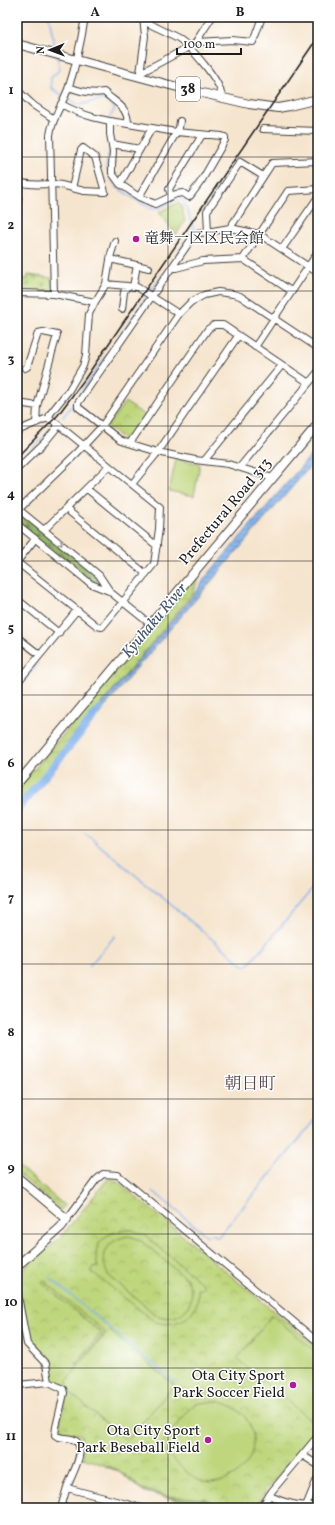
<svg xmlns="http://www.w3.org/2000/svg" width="335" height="1525" viewBox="0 0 335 1525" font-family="Vollkorn,'Noto Serif JP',serif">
<defs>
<pattern id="forest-firs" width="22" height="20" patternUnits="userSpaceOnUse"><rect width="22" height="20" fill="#96b76b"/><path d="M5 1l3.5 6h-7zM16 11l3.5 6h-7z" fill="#7a9457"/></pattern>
<pattern id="cemetery-stones" width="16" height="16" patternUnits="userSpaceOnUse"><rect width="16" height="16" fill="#bed67b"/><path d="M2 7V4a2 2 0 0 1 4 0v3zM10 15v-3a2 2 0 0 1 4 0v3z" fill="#a3b76a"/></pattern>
<pattern id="park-crowns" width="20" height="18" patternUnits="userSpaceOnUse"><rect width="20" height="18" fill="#bed67b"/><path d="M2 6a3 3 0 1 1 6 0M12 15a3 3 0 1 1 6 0" fill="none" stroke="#a3b76a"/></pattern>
<pattern id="garden-furrows" width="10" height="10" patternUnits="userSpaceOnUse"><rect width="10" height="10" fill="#bed67b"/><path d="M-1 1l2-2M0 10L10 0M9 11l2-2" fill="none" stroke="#a3b76a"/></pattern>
<pattern id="water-rules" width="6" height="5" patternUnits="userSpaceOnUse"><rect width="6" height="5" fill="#82b2ed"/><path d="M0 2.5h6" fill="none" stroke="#7098cb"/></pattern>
</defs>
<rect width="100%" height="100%" fill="#fff"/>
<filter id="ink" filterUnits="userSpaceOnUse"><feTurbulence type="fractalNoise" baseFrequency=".025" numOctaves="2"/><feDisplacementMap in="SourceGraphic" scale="8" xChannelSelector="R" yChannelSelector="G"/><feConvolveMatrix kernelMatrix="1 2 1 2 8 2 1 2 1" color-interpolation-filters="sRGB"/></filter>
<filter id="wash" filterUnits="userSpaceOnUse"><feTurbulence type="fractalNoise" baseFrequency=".012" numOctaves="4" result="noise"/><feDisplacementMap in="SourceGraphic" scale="16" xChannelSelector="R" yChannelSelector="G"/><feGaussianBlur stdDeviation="0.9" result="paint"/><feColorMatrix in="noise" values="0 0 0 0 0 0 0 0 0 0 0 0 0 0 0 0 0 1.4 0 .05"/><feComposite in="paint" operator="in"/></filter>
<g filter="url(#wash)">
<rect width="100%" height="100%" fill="#f6e5ce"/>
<!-- forest -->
<path fill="url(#forest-firs)" stroke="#596a44" d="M 21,513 L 99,579 L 96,583 L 92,582 L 17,523 L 17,518 Z
M 108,1464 L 168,1494 L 206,1500 L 224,1508 L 207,1508 L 145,1492 L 133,1484 L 119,1471 L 106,1467 Z"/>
<!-- cemetery -->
<path fill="url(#cemetery-stones)" stroke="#6d794c" d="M 28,275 L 52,278 L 52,292 L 17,292 L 17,279 L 28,279 Z"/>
<!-- park -->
<path fill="url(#park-crowns)" stroke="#6d794c" d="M 178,203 L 181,205 L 185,221 L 176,235 L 159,212 Z
M 125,402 L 146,416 L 130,439 L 126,441 L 107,427 Z
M 199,572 L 194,592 L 17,806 L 17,790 Z
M 17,1165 L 65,1206 L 61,1210 L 17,1173 Z
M 111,1179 L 117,1181 L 318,1348 L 318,1428 L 266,1490 L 255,1508 L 224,1508 L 205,1499 L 166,1496 L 140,1488 L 132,1480 L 118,1470 L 83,1458 L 81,1435 L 58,1430 L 67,1392 L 62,1384 L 50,1379 L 46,1357 L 28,1339 L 20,1292 L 17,1284 L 17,1274 L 59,1239 L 107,1180 Z"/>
<!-- garden -->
<path fill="url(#garden-furrows)" stroke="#6d794c" d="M 44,1281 L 105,1332 L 103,1334 L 42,1283 Z
M 100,1334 L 102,1336 L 77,1365 L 76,1364 Z"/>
<!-- pitch -->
<path fill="#bed67b" stroke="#6d794c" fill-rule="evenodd" d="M 176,459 L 200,464 L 194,496 L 169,491 Z
M 132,1230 L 146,1236 L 205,1286 L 201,1290 L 198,1288 C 201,1314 179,1329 155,1322 L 91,1271 L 95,1266 L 98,1268 C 90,1241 108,1230 132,1230 ZM 130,1236 L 140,1240 L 187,1279 C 192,1289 194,1299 187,1308 C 181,1317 169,1320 159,1316 C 154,1314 149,1309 144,1305 C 132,1295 120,1285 108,1275 C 98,1255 108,1238 130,1236 Z
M 272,1315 L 318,1354 L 318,1411 L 310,1420 L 237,1359 Z
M 109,1330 L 174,1385 L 127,1441 L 68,1391 L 67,1380 Z
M 214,1401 C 260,1406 268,1462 225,1480 C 218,1483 208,1484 201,1481 C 189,1477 173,1459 163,1450 L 163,1443 L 190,1408 L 195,1404 Z"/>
<!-- water -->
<path fill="url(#water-rules)" stroke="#4f6784" d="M 318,447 L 318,457 L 135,670 L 95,719 L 92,716 L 197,591 L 205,578 Z"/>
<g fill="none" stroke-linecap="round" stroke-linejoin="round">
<!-- stream -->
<path stroke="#82b2ed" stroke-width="1.5" d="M 49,17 L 56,52
M 57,57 L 60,69 L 51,78 L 51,88 L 62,95
M 66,97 L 79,105 L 104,99 L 115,108 L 109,119
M 110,148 L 106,167 L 115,186 L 144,205 L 153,209 L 159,208 L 177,199 L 183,200 L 194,228 L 179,252
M 151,291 L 163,275
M 63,417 L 73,404 L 147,297
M 17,465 L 48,433
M 31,651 L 35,655
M 17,689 L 38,663
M 85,833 L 243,965 L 246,966 L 250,963 L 318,882
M 89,966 L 115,936
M 153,1191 L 207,1236 L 212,1234 L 218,1237 L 318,1117
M 49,1277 L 176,1383"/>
<!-- river -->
<path stroke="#82b2ed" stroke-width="8" d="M 17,810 L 100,709"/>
</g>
</g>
<g filter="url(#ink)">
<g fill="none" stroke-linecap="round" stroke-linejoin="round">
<defs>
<path id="minor" d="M 144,21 C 155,27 167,32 178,38 C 189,45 224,84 221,97
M 198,42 L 197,40 L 212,17
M 140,71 L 144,71 L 198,42 L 232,40 L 253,42 L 262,17
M 140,74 L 145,36 L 143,17
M 69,87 C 81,92 91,94 104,92 C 115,103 128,106 128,124 L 152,128 L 140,149 L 112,144
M 17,90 L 33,105 L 54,119
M 61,104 C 85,117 102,120 128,124
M 110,121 L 110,134 L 113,151 L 112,165 L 112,173 L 120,184
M 263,129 L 318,131
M 140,149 L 120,184 L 139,197 L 155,204 L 176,194 L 183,193 L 189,197 L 191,195 L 202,180 L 225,140 L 225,137 L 222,136 L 176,132 L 152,128
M 17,179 L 19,182 C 30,186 42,184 53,184 C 60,184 66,186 72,188 L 81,150 L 83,148 L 95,157 L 105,192 L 84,191 L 72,188
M 171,196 L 169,189 L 202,135
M 139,197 L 179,128 L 180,121
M 17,222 L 19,182
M 230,228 L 272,163 L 318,161
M 208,232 L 207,211 L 240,162 L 263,176
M 282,249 L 318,197
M 110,259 L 149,268
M 243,259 L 288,191 L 318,189
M 172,268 L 176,268 L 203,261 L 243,259 L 291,291
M 106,284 L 137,287 L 179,314
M 133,287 L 137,265
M 17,293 L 54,294 L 95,302
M 54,294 L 50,135 C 52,118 62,105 68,89 C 76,66 81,42 85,17
M 122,309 L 124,292 L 127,286
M 255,347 L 318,252
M 25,368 L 27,367 L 38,333 L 43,332 L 57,335 L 37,406 L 36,423
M 18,403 L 37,406
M 49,418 L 50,414 L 69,390 L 83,366 L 86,355 L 89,314 L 95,302 L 106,284 L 111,254 L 115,241
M 17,431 L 45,419 L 51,419 L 160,507 L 159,529 L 154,564 L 102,627 L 97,626 L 17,562
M 130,443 L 208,329 L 214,325 L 223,325 L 309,383
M 204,461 L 282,365
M 240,467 L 318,372
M 17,469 L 45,442 L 59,425
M 273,478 L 228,464 L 195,460 L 158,452 L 125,442 L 120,440 L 78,407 L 78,403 L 195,234 L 230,228 L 259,234 L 318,273
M 132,484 L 158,452 L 238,336
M 87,489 L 157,546
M 17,508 L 99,575 L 109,590
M 66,509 L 146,574
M 17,511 L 77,453 L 102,426 L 179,314 L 191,302 L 204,295 L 218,292 L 233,294 L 240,296 L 318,348
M 17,524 L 91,584 L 109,591 L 150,624
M 44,530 L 109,466
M 17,562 L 35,539
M 17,599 L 59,633
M 17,637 L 40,655
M 17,683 L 77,610
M 67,1219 L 96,1180 L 103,1174 L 118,1175 L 318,1342
M 17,1291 L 27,1344 L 46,1364 L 49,1382
M 17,1385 L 49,1382 L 63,1389 L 64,1393 L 56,1427 L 55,1435 C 61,1440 70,1436 76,1441 C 87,1449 71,1477 67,1487 C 65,1494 63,1501 61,1508
M 302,1455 L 318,1465
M 67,1488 L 142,1508
M 269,1495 C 285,1504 300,1506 318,1506
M 306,1506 L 318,1477
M 261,1508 L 272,1491 L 318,1436"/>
<path id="major" d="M 17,44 L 181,88 L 249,104 L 278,108 L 289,106 L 318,99
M 17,784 L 318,424
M 17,1177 L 67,1219
M 17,1266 L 61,1227 L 67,1219"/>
</defs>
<!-- minor casing -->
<use href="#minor" stroke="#3d3a37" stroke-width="8"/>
<!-- major casing -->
<use href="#major" stroke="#3d3a37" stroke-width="10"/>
<!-- minor -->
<use href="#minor" stroke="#fff" stroke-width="6"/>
<!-- major -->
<use href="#major" stroke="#fff" stroke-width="8"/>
<!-- rail -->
<path stroke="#1c1c1c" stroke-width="1.5" d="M 17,457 L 58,415 L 84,380 L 318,37"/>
</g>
<!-- one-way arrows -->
<defs><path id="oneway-chevron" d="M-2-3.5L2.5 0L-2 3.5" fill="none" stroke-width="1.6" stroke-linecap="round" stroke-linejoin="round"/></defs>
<use stroke="#999" href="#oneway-chevron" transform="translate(60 543) rotate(39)"/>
</g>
<!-- grid -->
<path fill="none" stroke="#1c1c1c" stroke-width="1" stroke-opacity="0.55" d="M 168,17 L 168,1508M 17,157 L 318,157M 17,291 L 318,291M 17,426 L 318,426M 17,561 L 318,561M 17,695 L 318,695M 17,830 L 318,830M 17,964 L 318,964M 17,1099 L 318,1099M 17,1234 L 318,1234M 17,1368 L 318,1368"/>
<!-- markers -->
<g fill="#b5179e" stroke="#fff" stroke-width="1.5">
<circle cx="136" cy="239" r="4"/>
<circle cx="293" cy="1385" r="4"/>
<circle cx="208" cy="1440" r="4"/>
</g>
<g text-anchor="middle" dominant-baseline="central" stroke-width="3" stroke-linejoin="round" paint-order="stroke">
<!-- shield labels -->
<rect fill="#fff" stroke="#606060" stroke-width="1" x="176" y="77" width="24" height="24" rx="3"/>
<g font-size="14" font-weight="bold" fill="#1c1c1c">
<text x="188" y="89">38</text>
</g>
<!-- poi labels -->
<g font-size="15" fill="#1c1c1c" stroke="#fff" text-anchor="end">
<text x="144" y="239" text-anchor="start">竜舞一区区民会館</text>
<text x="285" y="1376">Ota City Sport<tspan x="285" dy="17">Park Soccer Field</tspan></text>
<text x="200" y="1431">Ota City Sport<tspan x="200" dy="17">Park Beseball Field</tspan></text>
</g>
<!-- street labels -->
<g font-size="15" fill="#1c1c1c" stroke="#fff">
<text transform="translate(226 512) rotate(-50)">Prefectural Road 313</text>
</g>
<!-- water labels -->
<g font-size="16" font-style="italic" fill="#455870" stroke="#fff">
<text transform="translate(155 621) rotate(-50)">Kyuhaku River</text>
</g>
<!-- quarter labels -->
<g font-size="17" fill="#57464f" stroke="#fff">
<text x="250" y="1084">朝日町</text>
</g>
</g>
<!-- margin -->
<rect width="335" height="1525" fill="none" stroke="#fff" stroke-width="44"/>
<!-- north arrow -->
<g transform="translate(50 50) rotate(269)" stroke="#ffffff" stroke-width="3" paint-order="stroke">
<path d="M0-3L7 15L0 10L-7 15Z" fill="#1c1c1c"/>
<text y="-6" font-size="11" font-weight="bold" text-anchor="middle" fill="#1c1c1c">N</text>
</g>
<!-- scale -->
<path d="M177 48v6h64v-6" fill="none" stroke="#1c1c1c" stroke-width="2"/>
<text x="183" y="48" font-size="12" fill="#1c1c1c" stroke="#ffffff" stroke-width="3" paint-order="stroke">100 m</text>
<rect x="22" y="22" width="291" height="1481" fill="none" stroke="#1c1c1c" stroke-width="1.5"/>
<g font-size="13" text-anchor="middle" font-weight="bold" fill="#1c1c1c">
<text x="95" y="16">A</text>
<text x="240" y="16">B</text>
<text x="11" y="94">1</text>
<text x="11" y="229">2</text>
<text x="11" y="363">3</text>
<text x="11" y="498">4</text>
<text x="11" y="632">5</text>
<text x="11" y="767">6</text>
<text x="11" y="902">7</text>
<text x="11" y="1036">8</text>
<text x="11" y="1171">9</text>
<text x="11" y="1306">10</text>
<text x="11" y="1440">11</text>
</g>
</svg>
